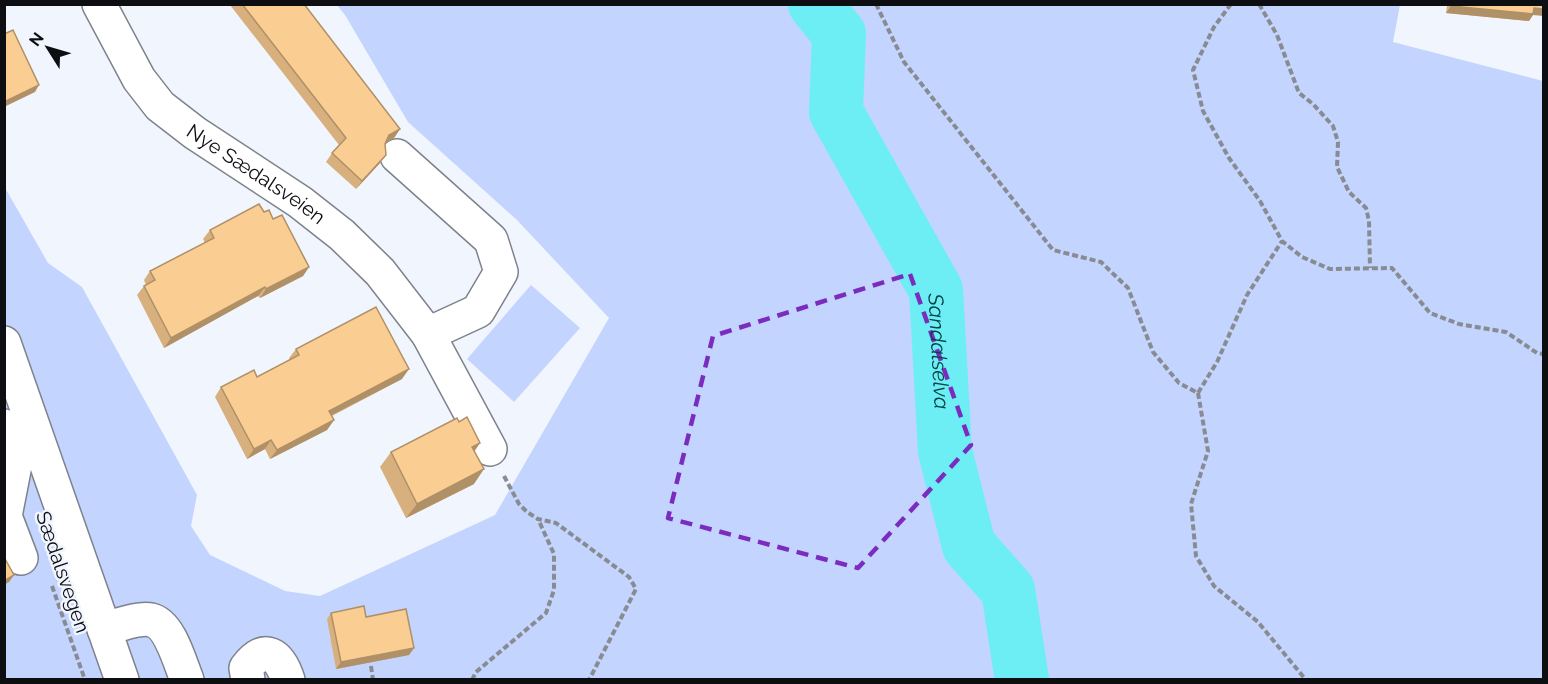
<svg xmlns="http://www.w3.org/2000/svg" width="1548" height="684" viewBox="0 0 1548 684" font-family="Raleway,sans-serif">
<rect width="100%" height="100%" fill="#f1f5fe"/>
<!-- green -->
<path fill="#c3d4fe" d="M 337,5 L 1400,5 L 1393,42 L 1543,81 L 1543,679 L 5,679 L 4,186 L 48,263 L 82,287 L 197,495 L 191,526 L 210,555 L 285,591 L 320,596 L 495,515 L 609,318 L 517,220 L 408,122 L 345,15 Z
M 531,285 L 580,328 L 514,402 L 467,359 Z"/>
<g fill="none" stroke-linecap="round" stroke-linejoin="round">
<!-- river -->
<path stroke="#6dedf4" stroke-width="54" id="s1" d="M 815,4 L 839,34 L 836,112 L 936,290 L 945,451 L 969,546 L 1008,590 L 1022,680"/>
<defs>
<g id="minor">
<path id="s2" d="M 99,4 L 139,79 L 160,106 L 195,133 L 300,202 L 342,235 L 380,272 L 428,334 L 490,449"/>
<path d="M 397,156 L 491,240 L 501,272 L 478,311 L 428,334"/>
<path d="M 4,426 L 16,460 L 5,516 L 21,558"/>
<path d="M 104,629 C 116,626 139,617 151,620 C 170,624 180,663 187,680"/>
<path d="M 248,680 L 246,668 C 265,642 280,655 288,680"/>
</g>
<path id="major" d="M 4,343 L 122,680"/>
</defs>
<!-- minor casing -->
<use href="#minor" stroke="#7e828d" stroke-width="36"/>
<!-- major casing -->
<use href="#major" stroke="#7e828d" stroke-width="36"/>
<!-- path -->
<path stroke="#888b92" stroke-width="4" stroke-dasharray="6 3" stroke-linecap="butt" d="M 876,4 L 904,62 L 1053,250 L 1101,262 L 1128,288 L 1153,352 L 1179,383 L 1198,393 L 1217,362 L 1247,295 L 1282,241
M 1231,4 L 1214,27 L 1193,70 L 1203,111 L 1229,158 L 1260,201 L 1282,241 L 1302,257 L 1330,269 L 1392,268 L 1430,313 L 1459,324 L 1506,332 L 1537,353 L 1544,354
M 1259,4 L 1277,35 L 1299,93 L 1313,104 L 1333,126 L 1338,142 L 1337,167 L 1349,192 L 1366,208 L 1369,221 L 1370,268
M 1198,393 L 1208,451 L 1191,504 L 1196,556 L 1214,586 L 1258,622 L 1306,680
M 504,476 L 519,504 L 527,512 L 538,519 L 556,523 L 629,577 L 636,589 L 589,680
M 52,586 L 85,680
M 371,666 L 373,680
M 472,680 L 476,672 L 546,613 L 554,590 L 554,554 L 538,519"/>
<!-- minor -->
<use href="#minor" stroke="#fff" stroke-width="33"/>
<!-- major -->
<use href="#major" stroke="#fff" stroke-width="33"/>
</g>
<!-- wall -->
<path fill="#d7b07e" d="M 231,4 L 304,4 L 400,129 L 394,138 L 385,143 L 380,163 L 356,189 L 326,162 L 332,153 L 339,145 L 230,5 Z
M 1433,4 L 1544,4 L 1533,15 L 1529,21 L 1446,13 L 1447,6 Z
M 264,212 L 273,219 L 309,267 L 303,276 L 260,298 L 258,296 L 164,348 L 137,295 L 144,286 L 146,285 L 144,280 L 150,271 L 205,243 L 203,239 L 210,230 Z
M 296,349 L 402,379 L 332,416 L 334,420 L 327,430 L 270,459 L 265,449 L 247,459 L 215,397 L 221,387 L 257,377 L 290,360 L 289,358 Z
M 475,451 L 474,484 L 406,518 L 380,467 L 391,452 Z
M 331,613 L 366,617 L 414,648 L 409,655 L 336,669 L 327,619 Z"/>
<!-- shaded-wall -->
<path fill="#af9067" d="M 1451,6 L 1544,9 L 1544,16 L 1533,15 L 1529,21 L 1446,13 Z
M 39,85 L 35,92 L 4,107 L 4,102 Z
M 400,129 L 394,138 L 383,144 L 389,135 Z
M 386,155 L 380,163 L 356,189 L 362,181 Z
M 309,267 L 303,276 L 260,298 L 266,289 Z
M 265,287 L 258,296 L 164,348 L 171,338 Z
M 409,369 L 402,379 L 322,420 L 329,411 Z
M 334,420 L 327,430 L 270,459 L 277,450 Z
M 271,440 L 265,449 L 247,459 L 254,449 Z
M 480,443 L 470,458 L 472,447 Z
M 484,469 L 474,484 L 406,518 L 417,504 Z
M 14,575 L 9,582 L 4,585 L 4,581 Z
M 414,648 L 409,655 L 336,669 L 341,662 Z"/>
<!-- building -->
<path fill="#facd93" stroke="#af9067" stroke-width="1.5" d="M 242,4 L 304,4 L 400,129 L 389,135 L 385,144 L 386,155 L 362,181 L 332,153 L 346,138 Z
M 1451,4 L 1544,4 L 1544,9 L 1534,8 L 1533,14 L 1451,6 Z
M 13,30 L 39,85 L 4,102 L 4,34 Z
M 259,204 L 264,212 L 269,210 L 273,219 L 282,215 L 309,267 L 266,289 L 265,287 L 171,338 L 144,286 L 155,280 L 150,271 L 214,238 L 210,230 Z
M 376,307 L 409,369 L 329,411 L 334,420 L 277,450 L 271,440 L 254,449 L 221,387 L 254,370 L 257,377 L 299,355 L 296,349 Z
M 467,417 L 480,443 L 472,447 L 484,469 L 417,504 L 391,452 L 457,418 L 459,422 Z
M 4,557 L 14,575 L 4,581 Z
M 364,606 L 366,617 L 406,609 L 414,648 L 341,662 L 331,613 Z"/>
<!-- marked area -->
<path fill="none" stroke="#7b2cbf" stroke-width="4.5" stroke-dasharray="12 8" stroke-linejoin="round" d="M 910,274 L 971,445 L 858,568 L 668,518 L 713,336 Z"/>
<g text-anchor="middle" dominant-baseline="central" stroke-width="5" stroke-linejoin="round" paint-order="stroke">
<!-- street labels -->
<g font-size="20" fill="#0c0e11" stroke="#f1f5fe">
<text stroke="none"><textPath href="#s2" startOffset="237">Nye Sædalsveien</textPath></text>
<text transform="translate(63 572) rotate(71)">Sædalsvegen</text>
</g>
<!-- water labels -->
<g font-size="21" font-style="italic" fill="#034245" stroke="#f1f5fe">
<text stroke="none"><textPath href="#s1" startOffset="382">Sandalselva</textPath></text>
</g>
</g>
<!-- border -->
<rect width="1548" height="684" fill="none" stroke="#0c0e11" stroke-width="12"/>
<!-- north arrow -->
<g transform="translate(48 48) rotate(307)" stroke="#f1f5fe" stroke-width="4.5" paint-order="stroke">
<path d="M0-4.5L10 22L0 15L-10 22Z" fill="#0c0e11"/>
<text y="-9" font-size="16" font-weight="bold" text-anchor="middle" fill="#0c0e11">N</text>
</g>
</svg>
